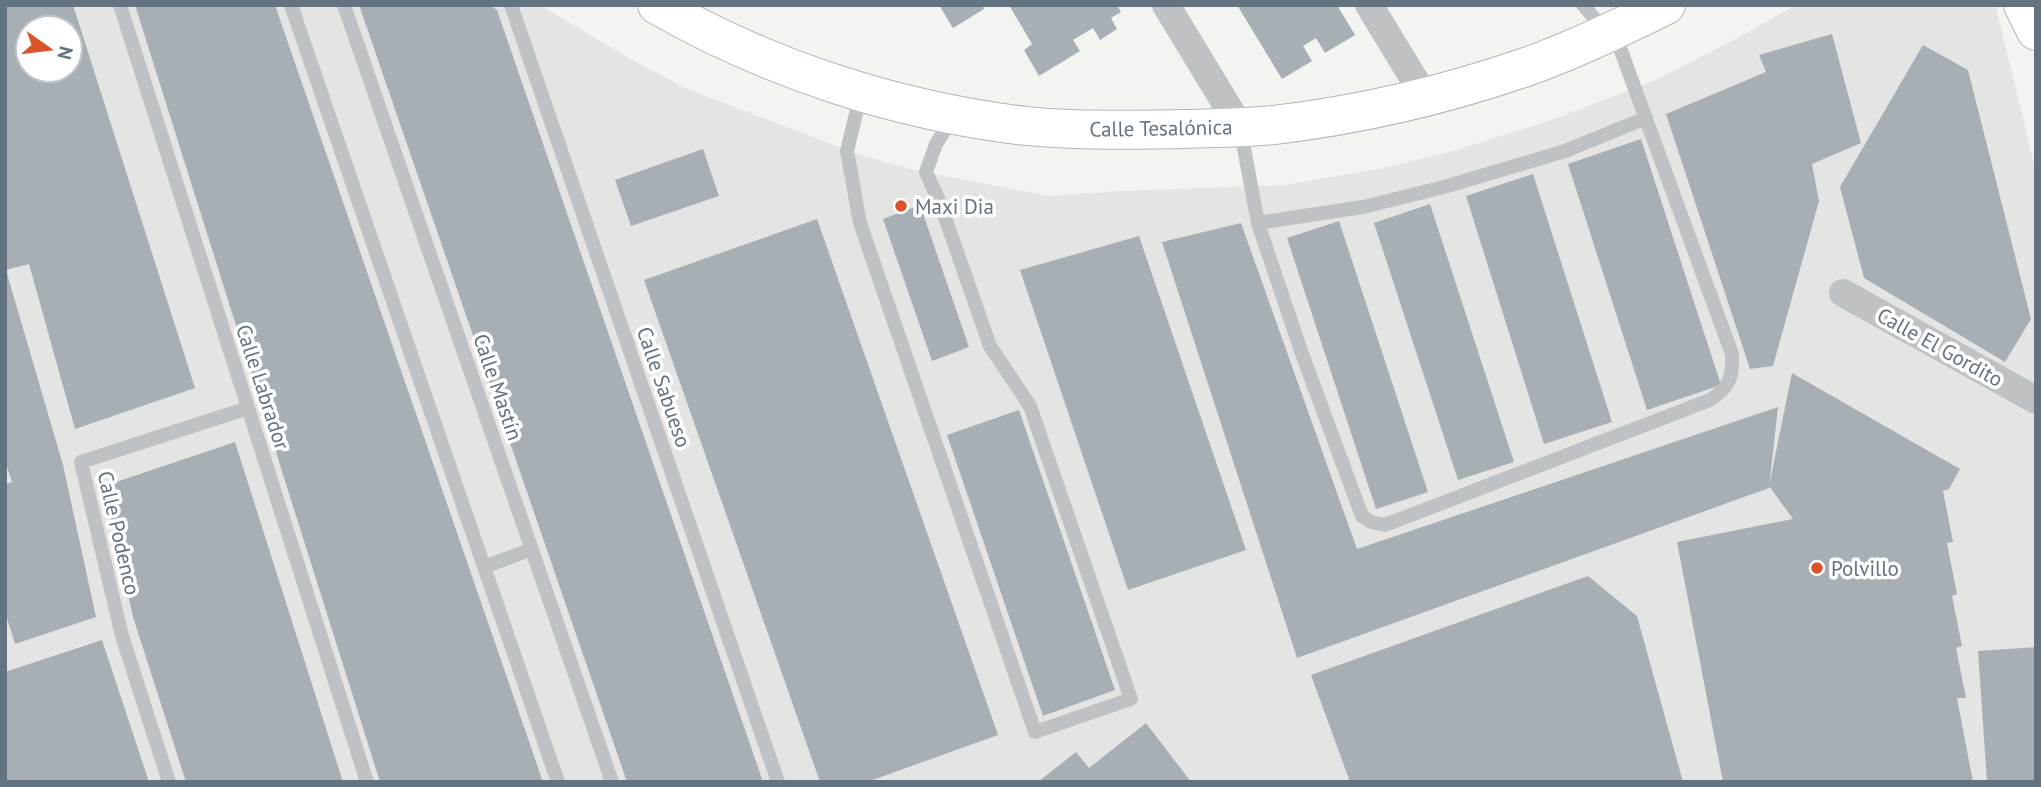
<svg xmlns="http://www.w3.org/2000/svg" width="2041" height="787" viewBox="0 0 2041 787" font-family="'PT Sans',sans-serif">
<rect width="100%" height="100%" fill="#f3f4ef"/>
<!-- built -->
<path fill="#e4e5e3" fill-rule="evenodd" d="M 5,5 L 540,5 L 632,60 L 685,88 L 860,155 L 914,170 L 1049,196 L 1120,191 L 1284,185 L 1379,169 L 1446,153 L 1546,122 L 1653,81 L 1734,40 L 1796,5 L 1989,5 L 1996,8 L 2036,171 L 2036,782 L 5,782 ZM 28,28 L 70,28 L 70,70 L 28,70 Z"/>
<!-- building -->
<path fill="#a7afb4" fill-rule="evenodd" d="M 5,5 L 73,5 L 195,388 L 75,429 L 29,264 L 6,270 L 63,465 L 96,617 L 15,644 L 5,612 L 5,484 L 12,482 L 7,467 L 5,467 ZM 28,28 L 70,28 L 70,70 L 28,70 Z
M 135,5 L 275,5 L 543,782 L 380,782 Z
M 359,5 L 489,5 L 497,10 L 763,782 L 627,782 Z
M 939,5 L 982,5 L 984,9 L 953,28 Z
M 1009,5 L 1117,5 L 1121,12 L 1111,18 L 1117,29 L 1100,40 L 1093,28 L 1073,40 L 1080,51 L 1039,76 L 1024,50 L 1032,44 Z
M 1237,5 L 1337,5 L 1355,35 L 1325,53 L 1316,38 L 1303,46 L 1312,61 L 1282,79 Z
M 1832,34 L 1861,143 L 1812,164 L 1819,201 L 1773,366 L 1750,369 L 1666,114 L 1766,72 L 1759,55 Z
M 1923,45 L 1968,70 L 2031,319 L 2005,362 L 1864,278 L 1840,187 Z
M 1641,139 L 1721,385 L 1647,410 L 1568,164 Z
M 703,149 L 719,196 L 631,226 L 615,180 Z
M 1533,174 L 1612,422 L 1544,444 L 1466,196 Z
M 1430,204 L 1514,462 L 1458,480 L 1374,223 Z
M 920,205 L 969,347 L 932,361 L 883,219 Z
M 817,219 L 998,735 L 867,782 L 820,782 L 644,280 Z
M 1339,221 L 1428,492 L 1376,509 L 1287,238 Z
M 1241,223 L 1357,549 L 1778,407 L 1769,488 L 1297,658 L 1162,242 Z
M 1139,236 L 1246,550 L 1128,590 L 1020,270 Z
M 1792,373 L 1960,469 L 1949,489 L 1943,491 L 1953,542 L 1947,543 L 1957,594 L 1952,596 L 1962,646 L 1956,648 L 1966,698 L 1957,698 L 1973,782 L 1723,782 L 1677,542 L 1793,519 L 1769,486 Z
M 1019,410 L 1115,690 L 1043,716 L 947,435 Z
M 235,442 L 343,782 L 186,782 L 133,617 L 104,486 Z
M 1588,576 L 1637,616 L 1683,782 L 1350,782 L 1311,675 Z
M 102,640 L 149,782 L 5,782 L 5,672 Z
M 2036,647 L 2036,782 L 1987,782 L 1978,651 Z
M 1146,723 L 1191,782 L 1038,782 L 1076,752 L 1089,768 Z"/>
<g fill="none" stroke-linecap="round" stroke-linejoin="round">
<defs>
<path id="secondary" d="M 657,5 C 769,69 897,111 1026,126 C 1079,131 1132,130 1184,129 C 1214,128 1244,128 1274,125 C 1359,115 1445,95 1526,67 C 1574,50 1620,28 1666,5
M 2023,5 L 2036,31"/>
</defs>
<!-- secondary casing -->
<use href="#secondary" stroke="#b1b6ba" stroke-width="40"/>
<!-- lane -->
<path stroke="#bec2c5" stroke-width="14" d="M 120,5 L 367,782
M 291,5 L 558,782
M 344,5 L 612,782
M 511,5 L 778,782
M 861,93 L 847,151 L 860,223 L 1035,732 L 1131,699 L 1030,406 L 990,346 L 940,203 L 926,172 L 936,144 L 954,116
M 1240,127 L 1258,223 L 1301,351 L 1362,516 L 1371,522 L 1385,525 L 1710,400 C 1730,387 1733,377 1732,354 L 1620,48 L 1583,5
M 1258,223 L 1363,207 L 1444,187 L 1565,151 L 1646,118
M 484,567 L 532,549
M 169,782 L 122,636 L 81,462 L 248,408"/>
<!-- street -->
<path stroke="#bec2c5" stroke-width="28" d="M 1166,5 L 1240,127
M 1369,5 L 1425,97
M 1843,293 L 2036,400"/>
<!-- secondary -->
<use href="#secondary" stroke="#fff" stroke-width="38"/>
</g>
<!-- markers -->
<g fill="#dd5226" stroke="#fff" stroke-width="2.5">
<circle cx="901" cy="206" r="7"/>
<circle cx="1817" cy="568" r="7"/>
</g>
<g text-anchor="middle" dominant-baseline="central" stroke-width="7" stroke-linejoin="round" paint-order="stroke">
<!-- street labels -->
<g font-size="21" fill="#637380" stroke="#fff">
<text transform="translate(1161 128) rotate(-1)">Calle Tesalónica</text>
<text transform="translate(1940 347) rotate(29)">Calle El Gordito</text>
<text transform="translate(263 387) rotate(72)">Calle Labrador</text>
<text transform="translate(498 387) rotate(71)">Calle Mastín</text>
<text transform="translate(664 387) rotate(71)">Calle Sabueso</text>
<text transform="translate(119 533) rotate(77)">Calle Podenco</text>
</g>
<!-- poi labels -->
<g font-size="21" fill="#637380" stroke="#fff" text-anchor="start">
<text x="915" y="206">Maxi Dia</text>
<text x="1831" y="568">Polvillo</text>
</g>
</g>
<!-- border -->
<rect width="2041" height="787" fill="none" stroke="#637380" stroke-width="14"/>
<!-- north arrow -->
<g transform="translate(49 49) rotate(104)"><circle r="33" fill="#ffffff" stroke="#c1c7cc" stroke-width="2"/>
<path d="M0-5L12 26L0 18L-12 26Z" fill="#dd5226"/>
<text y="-10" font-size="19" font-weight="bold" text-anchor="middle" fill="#637380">N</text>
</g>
</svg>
